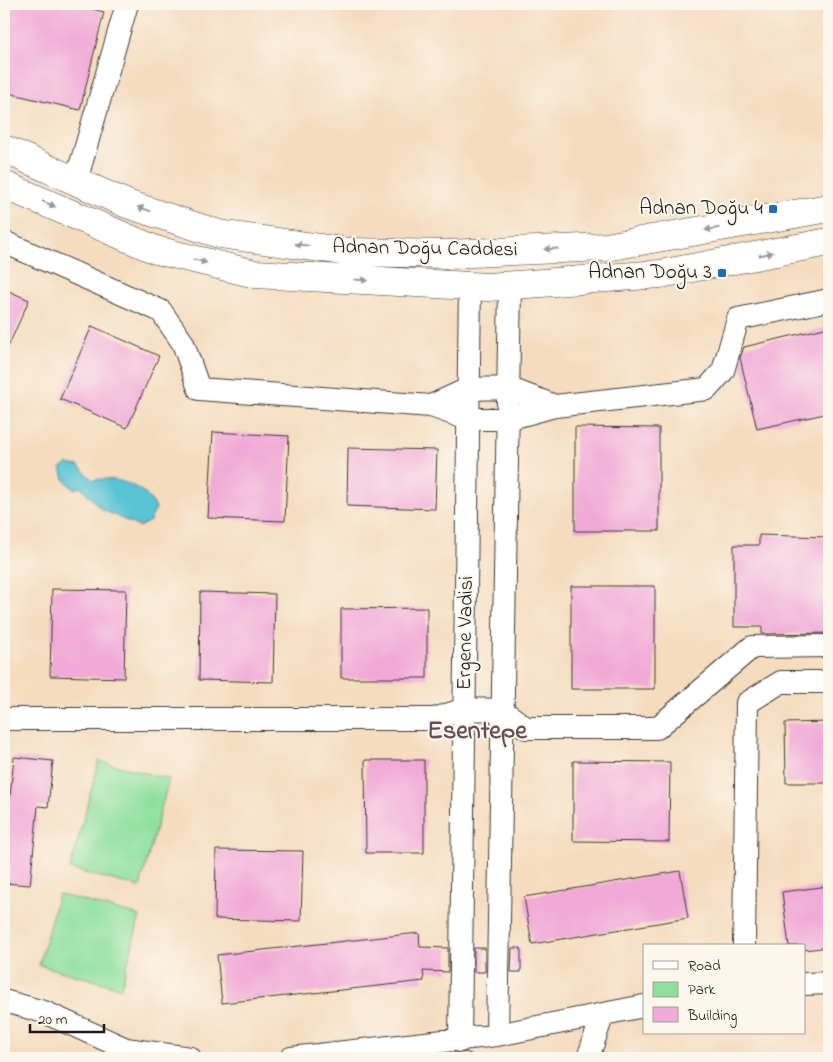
<svg xmlns="http://www.w3.org/2000/svg" width="833" height="1062" viewBox="0 0 833 1062" font-family="'Indie Flower',sans-serif">
<rect width="100%" height="100%" fill="#fbf7ec"/>
<filter id="ink" filterUnits="userSpaceOnUse"><feTurbulence type="fractalNoise" baseFrequency=".02" numOctaves="2"/><feDisplacementMap in="SourceGraphic" scale="10" xChannelSelector="R" yChannelSelector="G"/><feConvolveMatrix kernelMatrix="1 2 1 2 8 2 1 2 1" color-interpolation-filters="sRGB"/></filter>
<filter id="wash" filterUnits="userSpaceOnUse"><feTurbulence type="fractalNoise" baseFrequency=".0096" numOctaves="4" result="noise"/><feDisplacementMap in="SourceGraphic" scale="20" xChannelSelector="R" yChannelSelector="G"/><feGaussianBlur stdDeviation="1.12" result="paint"/><feColorMatrix in="noise" values="0 0 0 0 0 0 0 0 0 0 0 0 0 0 0 0 0 1.4 0 .05"/><feComposite in="paint" operator="in"/></filter>
<g filter="url(#wash)">
<rect width="100%" height="100%" fill="#f5dcbf"/>
<!-- green -->
<path fill="#8fe09f" stroke="#567e5e" d="M 99,761 L 169,779 L 140,887 L 70,869 Z
M 58,894 L 140,916 L 121,988 L 39,965 Z"/>
<!-- water -->
<path fill="#59c3d5" stroke="#3a7078" d="M 67,464 L 79,466 L 93,480 C 117,476 145,486 156,508 L 150,521 L 139,527 L 101,509 L 81,487 L 73,489 L 64,479 L 61,468 Z"/>
<g id="blocks">
<!-- building -->
<path fill="#f1aad7" d="M 4,4 L 73,4 L 104,12 L 80,110 L 4,92 Z
M 4,289 L 29,300 L 4,356 Z
M 92,326 L 159,356 L 127,428 L 60,399 Z
M 829,327 L 829,413 L 757,429 L 740,358 L 744,347 Z
M 575,427 L 659,428 L 659,531 L 575,531 Z
M 213,432 L 289,436 L 285,521 L 208,518 Z
M 348,448 L 437,450 L 435,509 L 347,506 Z
M 759,535 L 829,537 L 829,633 L 762,634 L 762,627 L 734,627 L 734,545 L 759,545 Z
M 571,586 L 655,586 L 655,689 L 571,689 Z
M 52,589 L 126,590 L 124,678 L 50,676 Z
M 200,592 L 275,594 L 273,682 L 199,680 Z
M 427,608 L 427,678 L 341,678 L 341,609 Z
M 829,722 L 829,783 L 786,783 L 785,723 Z
M 14,757 L 53,761 L 48,807 L 38,806 L 30,885 L 4,883 L 4,837 L 6,838 Z
M 365,760 L 424,760 L 424,853 L 366,853 Z
M 573,761 L 670,762 L 669,842 L 573,841 Z
M 216,850 L 303,851 L 301,921 L 215,919 Z
M 680,871 L 688,918 L 532,944 L 524,897 Z
M 829,886 L 829,947 L 804,950 L 804,946 L 789,946 L 782,892 Z
M 419,933 L 420,947 L 448,948 L 448,972 L 423,971 L 424,981 L 222,1003 L 217,955 Z
M 474,948 L 485,948 L 485,972 L 474,972 Z
M 512,948 L 521,948 L 521,972 L 511,972 Z
M 466,1052 L 479,1058 L 418,1058 L 419,1057 Z"/>
</g>
</g>
<g filter="url(#ink)">
<use href="#blocks" fill-opacity="0" stroke="#3d3934" stroke-width="1"/>
<g fill="none" stroke-linecap="round" stroke-linejoin="round">
<defs>
<path id="street" d="M 76,181 L 127,4
M 4,242 L 161,311 L 183,343 L 199,389 L 431,406 L 468,419 L 508,419 L 555,406 L 707,389 L 723,371 L 738,319 L 829,300
M 431,406 L 468,389 L 508,388 L 555,406
M 4,719 L 434,719 L 465,709 L 502,710 L 526,728 L 657,728 L 752,647 L 829,646
M 744,946 L 747,703 L 781,682 L 829,682
M 804,984 L 829,983
M 4,1001 L 44,1012 L 126,1049 L 190,1058
M 497,1035 L 510,285
M 460,1041 L 470,286
M 291,1058 L 497,1035 L 644,1006
M 588,1058 L 603,1014"/>
<path id="primary" d="M 4,149 L 127,204 L 219,234 L 350,252 L 448,254 L 606,247 L 829,208
M 4,185 L 156,250 L 255,274 L 488,287 L 660,274 L 829,242"/>
</defs>
<!-- street casing -->
<use href="#street" stroke="#3d3934" stroke-width="24"/>
<!-- primary casing -->
<use href="#primary" stroke="#3d3934" stroke-width="29"/>
<!-- street -->
<use href="#street" stroke="#fff" stroke-width="22"/>
<!-- primary -->
<use href="#primary" stroke="#fff" stroke-width="28"/>
</g>
<!-- one-way arrows -->
<defs><path id="oneway-solid" d="M-6-.8H1V-3.2L6.5 0L1 3.2V.8H-6Z" transform="scale(1.25)"/></defs>
<g fill="#999">
<use href="#oneway-solid" transform="translate(49 204) rotate(23)"/>
<use href="#oneway-solid" transform="translate(144 209) rotate(-162)"/>
<use href="#oneway-solid" transform="translate(712 229) rotate(171)"/>
<use href="#oneway-solid" transform="translate(302 245) rotate(-172)"/>
<use href="#oneway-solid" transform="translate(551 249) rotate(177)"/>
<use href="#oneway-solid" transform="translate(766 254) rotate(-11)"/>
<use href="#oneway-solid" transform="translate(200 261) rotate(14)"/>
<use href="#oneway-solid" transform="translate(361 280) rotate(3)"/>
</g>
</g>
<!-- markers -->
<g fill="#1f6fb2" stroke="#fbf7ec" stroke-width="2">
<rect x="768" y="204" width="10" height="10" rx="2.5"/>
<rect x="717" y="268" width="10" height="10" rx="2.5"/>
</g>
<g text-anchor="middle" dominant-baseline="central" stroke-width="4" stroke-linejoin="round" paint-order="stroke">
<!-- poi labels -->
<g font-size="21" fill="#1c1c1c" stroke="#fbf7ec" text-anchor="end">
<text x="763" y="209">Adnan Doğu 4</text>
<text x="712" y="273">Adnan Doğu 3</text>
</g>
<!-- street labels -->
<g font-size="21" fill="#1c1c1c" stroke="#fbf7ec">
<text transform="translate(425 249) rotate(1)">Adnan Doğu Caddesi</text>
<text transform="translate(466 633) rotate(-89)">Ergene Vadisi</text>
</g>
<!-- district labels -->
<g font-size="26" font-weight="bold" fill="#674e5d" stroke="#fbf7ec">
<text x="477" y="732">Esentepe</text>
</g>
</g>
<!-- margin -->
<rect width="833" height="1062" fill="none" stroke="#fbf7ec" stroke-width="20"/>
<!-- legend -->
<rect x="643" y="944" width="162" height="90" fill="#fbf7ec" stroke="#a29f99"/>
<rect x="653" y="961" width="25" height="8" fill="#ffffff" stroke="#a29f99"/>
<text x="688" y="970" font-size="15" fill="#1c1c1c">Road</text>
<rect x="653" y="982" width="25" height="15" fill="#8fe09f" stroke="#a29f99"/>
<text x="688" y="994" font-size="15" fill="#1c1c1c">Park</text>
<rect x="653" y="1007" width="25" height="15" fill="#f1aad7" stroke="#a29f99"/>
<text x="688" y="1020" font-size="15" fill="#1c1c1c">Building</text>
<!-- scale -->
<path d="M30 1024v8h74v-8" fill="none" stroke="#1c1c1c" stroke-width="2.5"/>
<text x="38" y="1024" font-size="15" fill="#1c1c1c" stroke="#fbf7ec" stroke-width="4" paint-order="stroke">20 m</text>
</svg>
